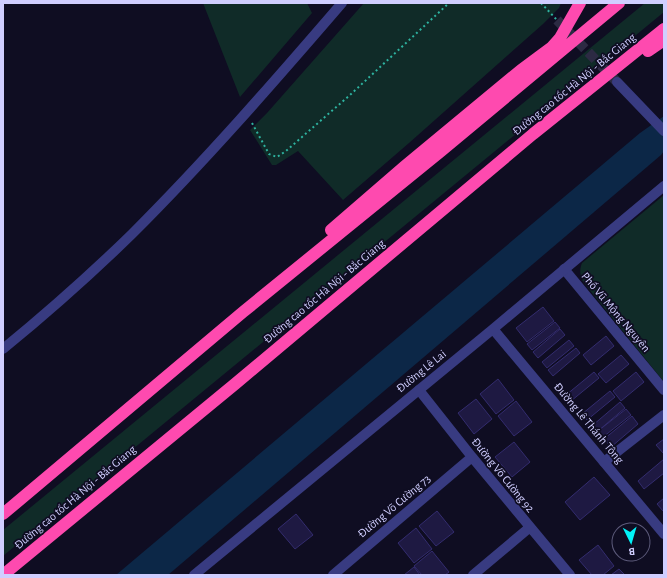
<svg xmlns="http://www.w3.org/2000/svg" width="667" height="578" viewBox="0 0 667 578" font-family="'Alegreya Sans',sans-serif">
<rect width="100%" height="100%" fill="#0f0d22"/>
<!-- green -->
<path fill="#102b28" d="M 203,3 L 307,3 L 312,13 L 240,97 Z
M 364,3 L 561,3 L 559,8 L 543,24 L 409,143 L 343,200 L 298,151 L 276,165 L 272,165 L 250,130 L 267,113 Z
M 645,3 L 664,3 L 664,12 L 3,556 L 3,530 Z
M 664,195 L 664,382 L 584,283 C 580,277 579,270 582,263 Z"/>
<!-- water -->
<path fill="#0c2747" d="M 664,116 L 664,151 L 661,155 L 168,575 L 116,575 L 640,133 Z"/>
<!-- building -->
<path fill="#1e1942" stroke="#332c6e" d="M 543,307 L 554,321 L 527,342 L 516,328 Z
M 555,322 L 560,328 L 532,350 L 527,344 Z
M 560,329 L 565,335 L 538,358 L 533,352 Z
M 606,336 L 614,346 L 591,365 L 583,355 Z
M 569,340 L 574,346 L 547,368 L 542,362 Z
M 576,348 L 580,353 L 553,376 L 548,370 Z
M 621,355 L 629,364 L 606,383 L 598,374 Z
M 594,372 L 599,378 L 571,401 L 566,395 Z
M 636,372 L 644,382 L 621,401 L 613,391 Z
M 498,379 L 514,400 L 496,414 L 480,394 Z
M 610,391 L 615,397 L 587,420 L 582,414 Z
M 476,399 L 492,419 L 474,434 L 458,413 Z
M 516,401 L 532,422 L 514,436 L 498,416 Z
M 620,402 L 625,408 L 598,431 L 593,425 Z
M 626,409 L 631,415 L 603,437 L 598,431 Z
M 632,416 L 638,424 L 611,447 L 604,439 Z
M 664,439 L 664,454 L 656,445 Z
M 514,442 L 530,462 L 512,477 L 495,457 Z
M 664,459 L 664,473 L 644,489 L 638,481 Z
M 594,477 L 610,495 L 580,520 L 565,502 Z
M 664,498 L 664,510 L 663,511 L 657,504 Z
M 437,511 L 454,532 L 436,546 L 419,526 Z
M 296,514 L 313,535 L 295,549 L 278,529 Z
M 416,528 L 432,549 L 414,563 L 398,543 Z
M 598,545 L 614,566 L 603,575 L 592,575 L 579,560 Z
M 432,551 L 449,572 L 445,575 L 422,575 L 414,566 Z
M 414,567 L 420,575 L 404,575 Z
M 619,569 L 625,575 L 611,575 Z"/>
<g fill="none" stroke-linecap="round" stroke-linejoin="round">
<!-- minor-tunnel -->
<path stroke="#2c2a43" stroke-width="10" stroke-dasharray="10 5" stroke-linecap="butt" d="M 557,20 L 617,82"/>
<!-- path -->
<path stroke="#2eb3a0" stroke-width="2" stroke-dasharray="2 3" stroke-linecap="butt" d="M 541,3 L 557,20
M 252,123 L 269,154 L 277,157 L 286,151 L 350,95 L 449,3"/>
<!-- minor -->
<path stroke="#383b81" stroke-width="10" d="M 617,82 L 664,131
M 564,269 L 664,390
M 3,349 C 47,313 91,274 132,234 C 206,160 274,82 342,3
M 419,390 L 472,457 L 570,575
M 604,462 L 664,415
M 333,575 L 472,457
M 473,575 L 529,528"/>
<!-- tertiary -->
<path stroke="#383b81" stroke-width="10" d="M 493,329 L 664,534
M 194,575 L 493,329 L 664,186"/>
<!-- motorway -->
<path stroke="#fe4aaf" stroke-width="12" d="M 648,51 L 664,40
M 331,230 L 405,166 L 521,70 L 552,47 L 560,38 L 580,3
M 3,514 L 243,312 L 441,151 L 619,3
M 3,575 L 235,384 L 533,134 L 664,29"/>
</g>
<g text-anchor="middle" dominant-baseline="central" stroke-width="3.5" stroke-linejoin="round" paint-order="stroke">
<!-- street labels -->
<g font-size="12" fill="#d0ceff" stroke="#0f0d22">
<text transform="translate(574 84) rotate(-39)">Đường cao tốc Hà Nội - Bắc Giang</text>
<text transform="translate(324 291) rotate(-40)">Đường cao tốc Hà Nội - Bắc Giang</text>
<text transform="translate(616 312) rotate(50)">Phố Vũ Mộng Nguyên</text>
<text transform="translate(421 371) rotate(-39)">Đường Lê Lai</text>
<text transform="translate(589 423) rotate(50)">Đường Lê Thánh Tông</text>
<text transform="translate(503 475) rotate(51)">Đường Võ Cường 92</text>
<text transform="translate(75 497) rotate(-40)">Đường cao tốc Hà Nội - Bắc Giang</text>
<text transform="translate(394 506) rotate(-40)">Đường Võ Cường 73</text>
</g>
</g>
<!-- border -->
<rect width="667" height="578" fill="none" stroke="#d0ceff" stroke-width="8"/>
<!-- north arrow -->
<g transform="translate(631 542) rotate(175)"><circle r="19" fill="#0f0d22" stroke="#5c5a7a"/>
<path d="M0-3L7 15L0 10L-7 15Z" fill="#01f3f8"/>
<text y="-6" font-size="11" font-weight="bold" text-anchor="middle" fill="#d0ceff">B</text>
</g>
</svg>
